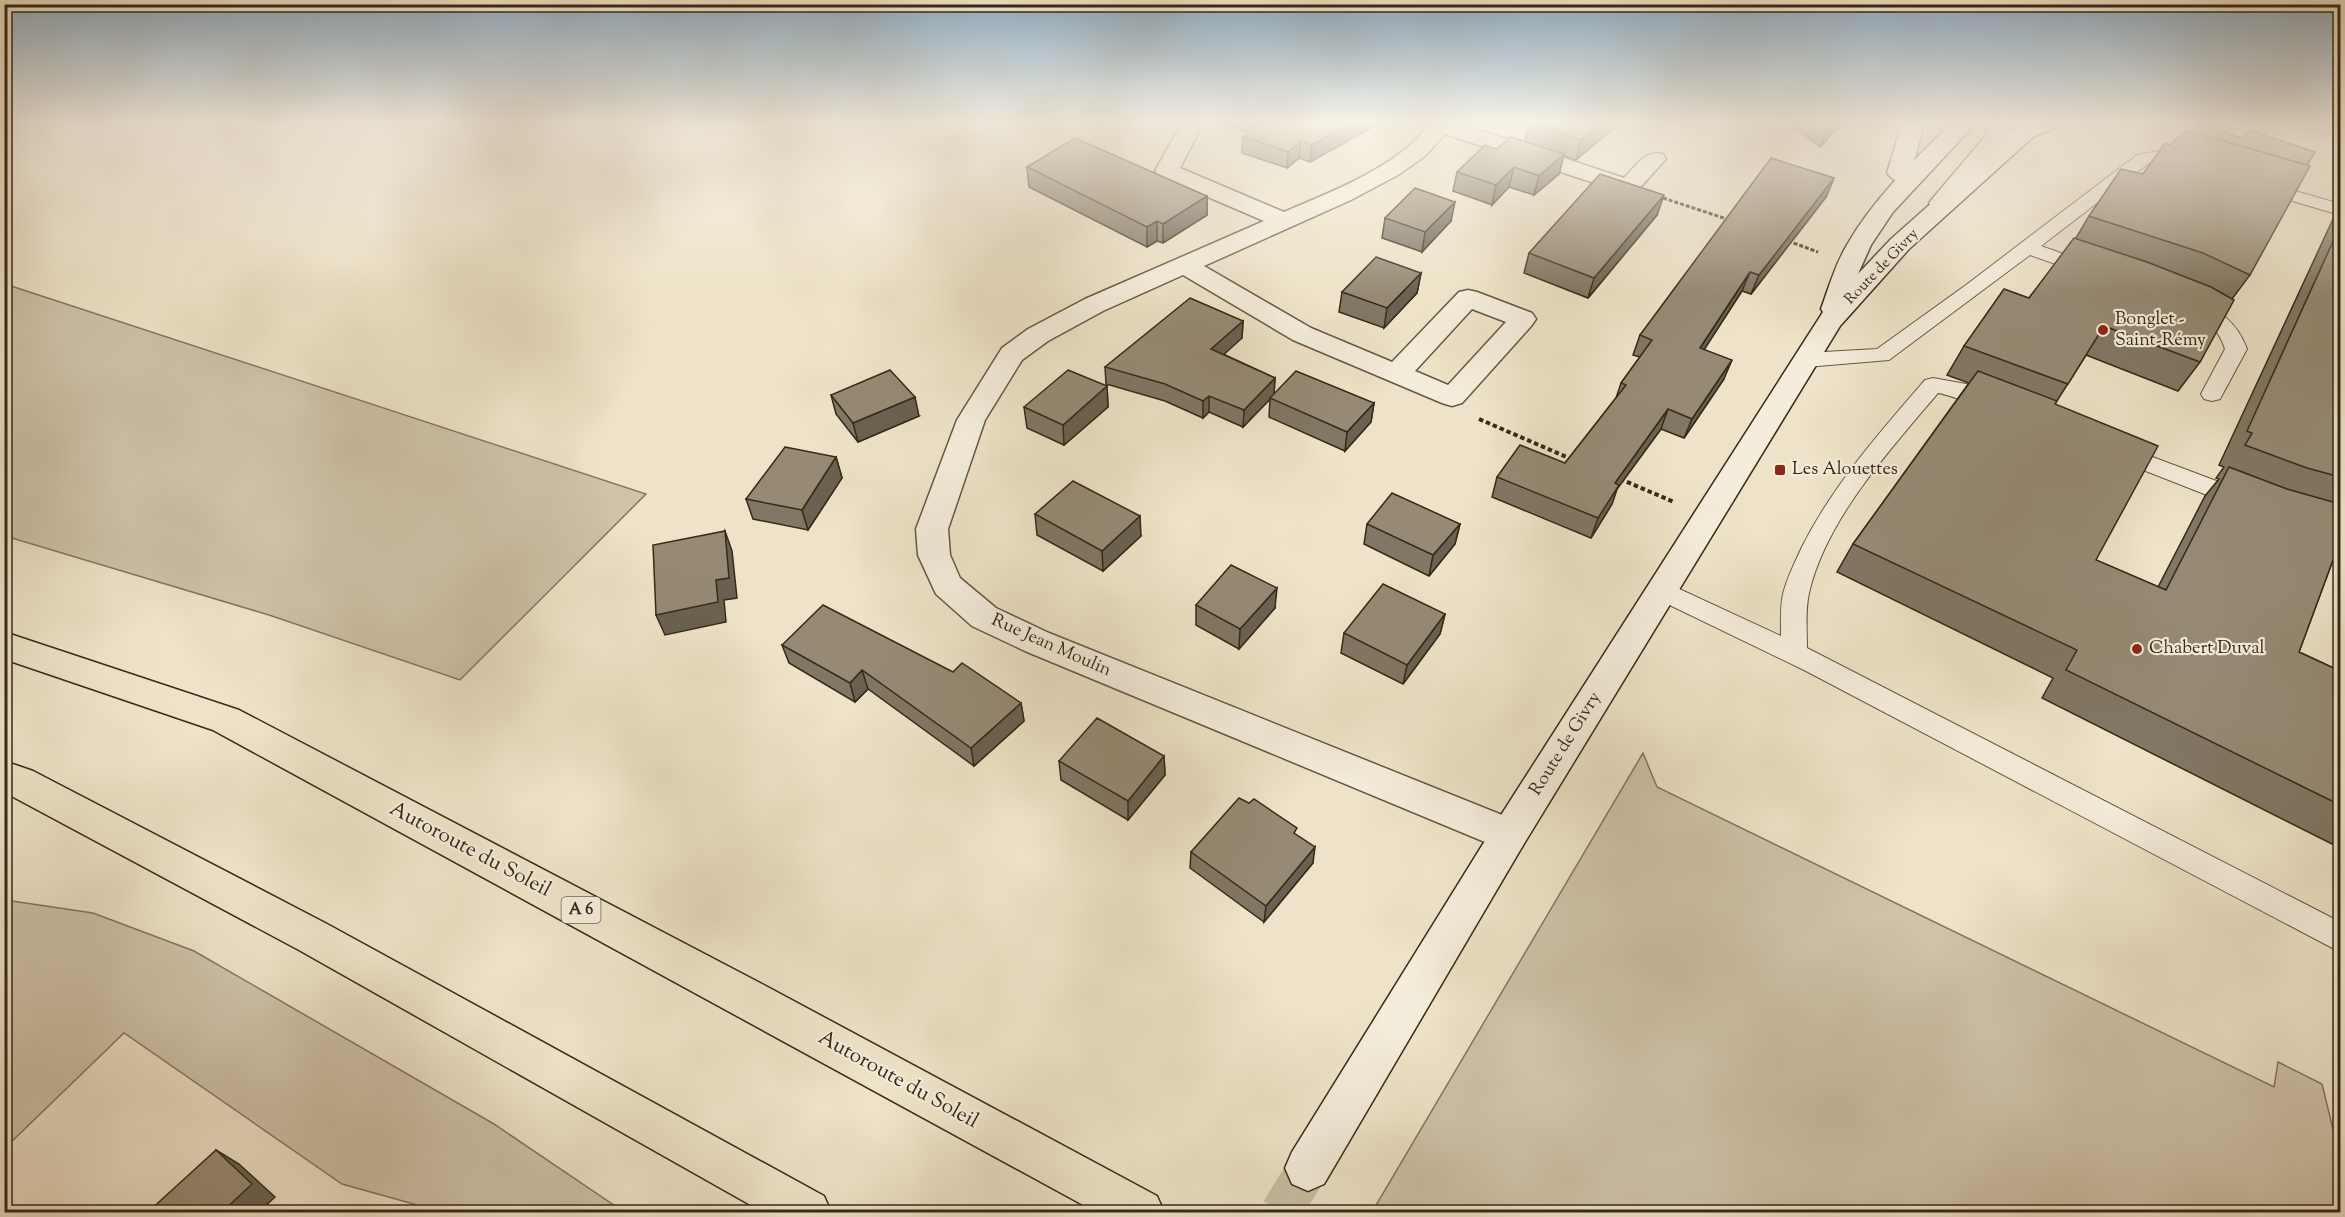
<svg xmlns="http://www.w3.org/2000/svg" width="2345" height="1217" viewBox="0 0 2345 1217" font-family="'Sorts Mill Goudy',serif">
<rect width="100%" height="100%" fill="#eee3c8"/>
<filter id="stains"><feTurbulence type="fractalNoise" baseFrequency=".00333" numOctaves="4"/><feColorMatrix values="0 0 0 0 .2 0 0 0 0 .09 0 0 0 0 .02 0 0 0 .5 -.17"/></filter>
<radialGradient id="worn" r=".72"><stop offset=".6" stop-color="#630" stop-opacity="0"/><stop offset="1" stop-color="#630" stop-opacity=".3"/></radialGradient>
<!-- green -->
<path fill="#cfc3aa" stroke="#827661" stroke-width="1.5" d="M 1922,123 L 1941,123 L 1940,138 L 1910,166 L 1915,131 Z
M 5,284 L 646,494 L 460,680 L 269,615 L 5,536 Z
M 1643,753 L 1657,787 L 2274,1087 L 2278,1062 L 2322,1084 L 2340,1158 L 2336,1212 L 1372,1212 Z
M 5,900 L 93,913 L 194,951 L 494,1124 L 624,1212 L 442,1212 L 342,1184 L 124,1033 L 5,1148 Z"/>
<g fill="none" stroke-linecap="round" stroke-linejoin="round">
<!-- secondary-tunnel -->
<path stroke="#c9bea5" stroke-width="41" stroke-dasharray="41 20" stroke-linecap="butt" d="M 1281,1212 L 1308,1168"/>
<defs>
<path id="service" d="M 2159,151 L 2195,160 L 2198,164 L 2195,168 C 2180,172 2165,160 2149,163 L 2041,246 L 2098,266 L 2101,270 L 2098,274 L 2084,274 L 2030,255 L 1889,360 L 1806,367 L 1799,365 L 1795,360 L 1799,355 L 1806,353 L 1877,349 L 1966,285 L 2137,155 Z
M 2261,181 L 2340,204 L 2340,215 L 2255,190 L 2252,186 L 2255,182 Z
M 2190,300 C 2218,307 2237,322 2247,349 L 2220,399 L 2212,401 L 2204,399 L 2201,394 L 2225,349 C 2218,326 2204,320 2183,310 L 2180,306 L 2183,302 Z
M 1933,378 L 1966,384 L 2002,398 L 2005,403 L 2002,408 C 1983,413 1958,396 1938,393 C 1890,450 1826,519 1809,593 C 1805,611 1807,630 1807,648 L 2340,922 L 2340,952 L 1804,670 L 1653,597 L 1649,590 L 1653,583 L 1662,581 L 1781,636 C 1781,622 1780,608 1783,594 C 1787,578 1795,562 1802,547 C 1833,485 1880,432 1925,380 Z
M 2118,444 L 2251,494 L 2255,500 L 2251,506 L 2243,508 L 2235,506 L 2110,457 L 2107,452 L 2110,447 Z"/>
<path id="pedestrian" d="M 1902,123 L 1924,123 L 1912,170 L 1918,172 L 1922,177 L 1918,182 C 1908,185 1894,183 1887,173 Z"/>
<path id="minor" d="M 1431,123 L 1458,123 L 1624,178 C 1636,166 1645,150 1663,154 L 1666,159 L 1636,192 L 1628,194 L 1445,134 L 1425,156 L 1398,175 L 1351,200 L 1204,266 L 1311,328 L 1392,362 L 1459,292 L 1468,290 L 1477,292 L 1532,313 L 1536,319 L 1532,325 L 1462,403 L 1452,406 L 1442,403 L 1293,340 L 1183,275 L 1103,311 L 1048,341 L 1022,360 L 985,420 L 948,529 L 950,555 L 960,578 L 996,608 L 1049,633 L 1522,823 L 1528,835 L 1522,847 L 1509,852 L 1025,651 L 972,626 L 936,594 L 918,555 L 916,529 L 957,420 L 1002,348 L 1028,329 L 1085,299 L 1264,221 L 1159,176 L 1155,171 L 1179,128 L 1187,126 L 1195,128 L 1198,133 L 1180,168 L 1284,212 C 1326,194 1373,176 1408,147 C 1416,140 1423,131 1431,123 ZM 1472,309 L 1506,322 L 1448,385 L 1415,371 Z"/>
<path id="tertiary" d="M 1984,123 L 2006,123 L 2010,134 L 1949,208 L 1941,210 L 1933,208 L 1929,203 L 1933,198 L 1988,133 Z"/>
<path id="secondary" d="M 1952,123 L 1976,123 L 1893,212 L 1871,245 L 1858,274 L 1891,239 L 2017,127 L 2027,123 L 2057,123 L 2054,128 L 2033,137 L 1909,249 L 1840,326 L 1522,847 L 1324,1184 L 1308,1191 L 1292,1184 L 1285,1168 L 1292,1152 L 1496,823 L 1823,312 L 1821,309 C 1829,287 1835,265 1847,245 C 1874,198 1914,160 1952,123 Z"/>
<path id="motorway" d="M 4,632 L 239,710 L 762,984 L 1157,1196 L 1164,1212 L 1096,1212 L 213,730 L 4,659 Z
M 4,761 L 33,771 L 327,924 L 824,1196 L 831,1212 L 763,1212 L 299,950 L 4,792 Z"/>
</defs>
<!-- service casing -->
<use href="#service" stroke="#645844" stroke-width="2"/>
<!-- pedestrian casing -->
<use href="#pedestrian" stroke="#645844" stroke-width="3"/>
<!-- minor casing -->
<use href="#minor" stroke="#645844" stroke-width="3"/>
<!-- tertiary casing -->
<use href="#tertiary" stroke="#645844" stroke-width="3"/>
<!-- secondary casing -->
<use href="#secondary" stroke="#362918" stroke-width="3"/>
<!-- motorway casing -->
<use href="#motorway" stroke="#362918" stroke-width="3"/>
<!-- path-far1 -->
<path stroke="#362918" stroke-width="3" stroke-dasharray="4 2" stroke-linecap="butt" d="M 1663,198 L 1730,220
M 1788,241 L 1818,252"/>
<!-- path -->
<path stroke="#362918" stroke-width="4" stroke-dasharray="4.5 3" stroke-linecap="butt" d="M 1479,419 L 1571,459
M 1620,479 L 1674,502"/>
<!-- service -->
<use href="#service" fill="#f4eddb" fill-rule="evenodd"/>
<!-- pedestrian -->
<use href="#pedestrian" fill="#f4eddb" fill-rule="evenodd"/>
<!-- minor -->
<use href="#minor" fill="#f4eddb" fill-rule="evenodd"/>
<!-- tertiary -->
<use href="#tertiary" fill="#f4eddb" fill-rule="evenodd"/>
<!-- secondary -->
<use href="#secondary" fill="#f4eddb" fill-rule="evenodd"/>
<!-- motorway -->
<use href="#motorway" fill="#eee3c8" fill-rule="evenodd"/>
</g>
<!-- wall -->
<path fill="#817764" stroke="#362918" stroke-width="1.5" d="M 1220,123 L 1380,123 L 1310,162 L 1299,158 L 1287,168 L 1242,153 L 1243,136 L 1248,132 Z
M 1529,123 L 1619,124 L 1576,160 L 1564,156 L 1559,174 L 1534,195 L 1509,187 L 1492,205 L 1453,191 L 1457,172 L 1525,142 Z
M 1794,123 L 1842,123 L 1820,147 L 1794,127 Z
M 2192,132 L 2250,275 L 2232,299 L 2200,362 L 2178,391 L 2086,355 L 2055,404 L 2096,560 L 2158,587 L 2205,496 L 2219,479 L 2216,478 L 2224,467 L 2219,465 L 2334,217 L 2340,209 L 2340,541 L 2299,652 L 2340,671 L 2340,848 L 2042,698 L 2053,678 L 1837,572 L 1853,544 L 1969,383 L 1947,375 L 1964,346 L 2029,298 L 2076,238 L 2089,216 L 2143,174 L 2170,145 Z
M 1027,167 L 1207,196 L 1207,215 L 1163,243 L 1157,241 L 1147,247 L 1029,187 Z
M 1834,178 L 1826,197 L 1751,294 L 1742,291 L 1704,349 L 1724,379 L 1684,438 L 1661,429 L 1617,489 L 1612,504 L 1591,538 L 1492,497 L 1497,477 L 1565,463 L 1616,398 L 1621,383 L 1640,357 L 1633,355 L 1640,335 Z
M 1657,215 L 1588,298 L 1524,273 L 1529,253 Z
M 1385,218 L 1451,221 L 1422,252 L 1382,238 Z
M 1421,273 L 1417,293 L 1384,328 L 1339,312 L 1342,292 Z
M 1243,321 L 1242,338 L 1223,354 L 1275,378 L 1274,394 L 1374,403 L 1371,422 L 1345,451 L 1269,417 L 1270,399 L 1243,427 L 1209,412 L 1203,418 L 1165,401 L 1106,384 L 1105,367 Z
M 1107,386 L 1108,407 L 1064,445 L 1027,428 L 1024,407 Z
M 831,395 L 919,416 L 858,442 L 836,414 Z
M 836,457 L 842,478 L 808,530 L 753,519 L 746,499 Z
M 1035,514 L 1141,536 L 1103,571 L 1037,535 Z
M 1367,524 L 1460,524 L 1455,544 L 1429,576 L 1364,544 Z
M 1196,605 L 1275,608 L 1239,649 L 1196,625 Z
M 1445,614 L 1440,634 L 1403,684 L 1341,653 L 1344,633 Z
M 782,645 L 953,672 L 1021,703 L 1024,721 L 974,766 L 868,689 L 855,702 L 789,663 Z
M 1164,756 L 1165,775 L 1128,820 L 1061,780 L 1059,761 Z
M 1296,835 L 1313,863 L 1264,922 L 1190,868 L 1191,852 Z"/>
<!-- shaded-wall -->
<path fill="#696151" stroke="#362918" stroke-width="1.5" d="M 1352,123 L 1380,123 L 1310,162 L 1312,145 Z
M 1602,123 L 1619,123 L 1576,160 L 1581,140 Z
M 1833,123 L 1842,123 L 1820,147 L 1828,128 Z
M 1301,141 L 1299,158 L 1287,168 L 1288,152 Z
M 1564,154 L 1559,174 L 1534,195 L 1539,176 Z
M 1514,167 L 1509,187 L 1492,205 L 1496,185 Z
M 1834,178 L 1826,197 L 1751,294 L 1759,275 Z
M 1664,195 L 1657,215 L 1588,298 L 1594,278 Z
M 1207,196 L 1207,215 L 1163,243 L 1163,224 Z
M 1455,202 L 1451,221 L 1422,252 L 1425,232 Z
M 1157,221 L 1157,241 L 1147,247 L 1147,227 Z
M 1750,272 L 1742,291 L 1693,367 L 1700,348 Z
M 1421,273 L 1417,293 L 1384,328 L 1387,308 Z
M 1243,321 L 1242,338 L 1211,366 L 1211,349 Z
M 1732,360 L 1724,379 L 1684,438 L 1692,419 Z
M 1275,378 L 1274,395 L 1243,427 L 1244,410 Z
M 1107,386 L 1108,407 L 1064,445 L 1063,425 Z
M 1209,396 L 1209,412 L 1203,418 L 1203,401 Z
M 915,397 L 919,416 L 858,442 L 853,423 Z
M 1374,403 L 1371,422 L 1345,451 L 1347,432 Z
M 1668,409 L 1661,429 L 1617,489 L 1612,504 L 1591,538 L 1598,518 L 1615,483 Z
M 836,457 L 842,478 L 808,530 L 802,510 Z
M 1140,516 L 1141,536 L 1103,571 L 1102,551 Z
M 1460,524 L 1455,544 L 1429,576 L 1433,555 Z
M 725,531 L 732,551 L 737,598 L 724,600 L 726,622 L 665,635 L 656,615 L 716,580 Z
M 1277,588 L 1275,608 L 1239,649 L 1240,629 Z
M 1445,614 L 1440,634 L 1403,684 L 1407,665 Z
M 862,670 L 868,689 L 855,702 L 850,683 Z
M 1021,703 L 1024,721 L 974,766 L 971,748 Z
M 1164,756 L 1165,775 L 1128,820 L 1128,801 Z
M 1315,847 L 1313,863 L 1264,922 L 1266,906 Z
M 216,1150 L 239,1164 L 275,1197 L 259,1212 L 222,1212 Z"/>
<!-- building -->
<path fill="#968a74" stroke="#362918" stroke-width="1.5" d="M 1261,123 L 1352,123 L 1312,145 L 1301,141 L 1288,152 L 1243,136 Z
M 1529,123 L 1602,123 L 1581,140 Z
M 1821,123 L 1833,123 L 1828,128 Z
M 2201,124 L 2241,138 L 2249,130 L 2315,152 L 2307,165 L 2192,132 Z
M 2186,130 L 2310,166 L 2250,275 L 2203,253 L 2089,216 L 2121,169 L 2143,174 L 2165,143 L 2170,145 Z
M 1511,137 L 1564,154 L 1539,176 L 1514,167 L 1496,185 L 1457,172 L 1485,145 L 1496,149 Z
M 1075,138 L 1207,196 L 1163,224 L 1157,221 L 1147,227 L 1027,167 Z
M 1771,158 L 1834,178 L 1759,275 L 1750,272 L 1700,348 L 1732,360 L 1692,419 L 1668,409 L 1615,483 L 1619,485 L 1598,518 L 1497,477 L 1520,445 L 1565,463 L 1626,385 L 1621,383 L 1652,340 L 1640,335 Z
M 1600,174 L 1664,195 L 1594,278 L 1529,253 Z
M 1415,188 L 1455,202 L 1425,232 L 1385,218 Z
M 2340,226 L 2340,477 L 2307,468 L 2245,445 L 2252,433 L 2247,431 Z
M 2074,238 L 2147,262 L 2211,287 L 2234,300 L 2200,362 L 2104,326 L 2068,384 L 1964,346 L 2004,289 L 2029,298 Z
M 1376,257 L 1421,273 L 1387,308 L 1342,292 Z
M 1190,298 L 1243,321 L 1211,349 L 1275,378 L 1244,410 L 1209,396 L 1203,401 L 1165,384 L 1105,367 Z
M 890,370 L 915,397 L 853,423 L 831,395 Z
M 1068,370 L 1107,386 L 1063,425 L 1024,407 Z
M 1296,371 L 1374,403 L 1347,432 L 1270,398 Z
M 1978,371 L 2057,401 L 2055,404 L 2158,446 L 2096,560 L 2166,590 L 2229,467 L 2287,489 L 2340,504 L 2340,541 L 2299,652 L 2340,671 L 2340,805 L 2066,670 L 2077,650 L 1853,544 Z
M 785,447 L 836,457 L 802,510 L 746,499 Z
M 1073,481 L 1140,516 L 1102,551 L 1035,514 Z
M 1392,493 L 1460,524 L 1433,555 L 1367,524 Z
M 725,531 L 729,578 L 716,580 L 718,602 L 656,615 L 653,545 Z
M 1231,565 L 1277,588 L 1240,629 L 1196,605 Z
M 1383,584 L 1445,614 L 1407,665 L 1344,633 Z
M 823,605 L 953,672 L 962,663 L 1021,703 L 971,748 L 862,670 L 850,683 L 782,645 Z
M 1097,718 L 1164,756 L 1128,801 L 1059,761 Z
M 1239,798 L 1249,803 L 1254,799 L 1297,828 L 1294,833 L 1315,847 L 1266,906 L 1191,852 Z
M 216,1150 L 252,1184 L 222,1212 L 148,1212 Z"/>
<!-- sky -->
<linearGradient id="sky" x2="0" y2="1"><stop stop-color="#91aec3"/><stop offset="0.42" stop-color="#f7f2e6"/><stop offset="1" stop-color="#f7f2e6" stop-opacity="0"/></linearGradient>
<rect width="2345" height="293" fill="url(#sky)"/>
<!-- markers -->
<g fill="#8f2418" stroke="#f4eddb" stroke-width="2">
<circle cx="2103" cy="330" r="6"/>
<rect x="1774" y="464" width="12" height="12" rx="3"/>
<circle cx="2137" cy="649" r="6"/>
</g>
<g text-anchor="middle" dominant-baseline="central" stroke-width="4.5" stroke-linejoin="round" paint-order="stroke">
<!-- far-street labels -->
<g font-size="15" fill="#362918" stroke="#f4eddb">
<text transform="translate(1882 267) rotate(-46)">Route de Givry</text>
</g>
<!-- shield labels -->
<rect fill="#f4eddb" stroke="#6f6452" stroke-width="1.5" x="561.5" y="897" width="39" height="26" rx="4.5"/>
<g font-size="16" font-weight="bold" fill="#362918">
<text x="581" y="910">A 6</text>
</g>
<!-- poi labels -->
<g font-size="18" fill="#362918" stroke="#f4eddb" text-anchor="start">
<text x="2115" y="320">Bonglet -<tspan x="2115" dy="21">Saint-Rémy</tspan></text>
<text x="1792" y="470">Les Alouettes</text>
<text x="2149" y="649">Chabert Duval</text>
</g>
<!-- street labels -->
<g font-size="18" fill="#362918" stroke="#f4eddb">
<text transform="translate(1051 646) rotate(24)">Rue Jean Moulin</text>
<text transform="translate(1566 744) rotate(-58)">Route de Givry</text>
</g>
<!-- near-street labels -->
<g font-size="21" fill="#362918" stroke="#f4eddb">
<text transform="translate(470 850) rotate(28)">Autoroute du Soleil</text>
<text transform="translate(898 1080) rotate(29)">Autoroute du Soleil</text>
</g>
</g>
<!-- margin -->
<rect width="2345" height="1217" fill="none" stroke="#eee3c8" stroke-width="24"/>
<rect x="6" y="6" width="2333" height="1205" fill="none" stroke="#362918" stroke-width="3"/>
<rect x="12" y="12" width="2321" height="1193" fill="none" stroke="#362918" stroke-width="1.5"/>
<rect width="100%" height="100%" filter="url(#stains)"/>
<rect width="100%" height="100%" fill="url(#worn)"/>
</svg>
